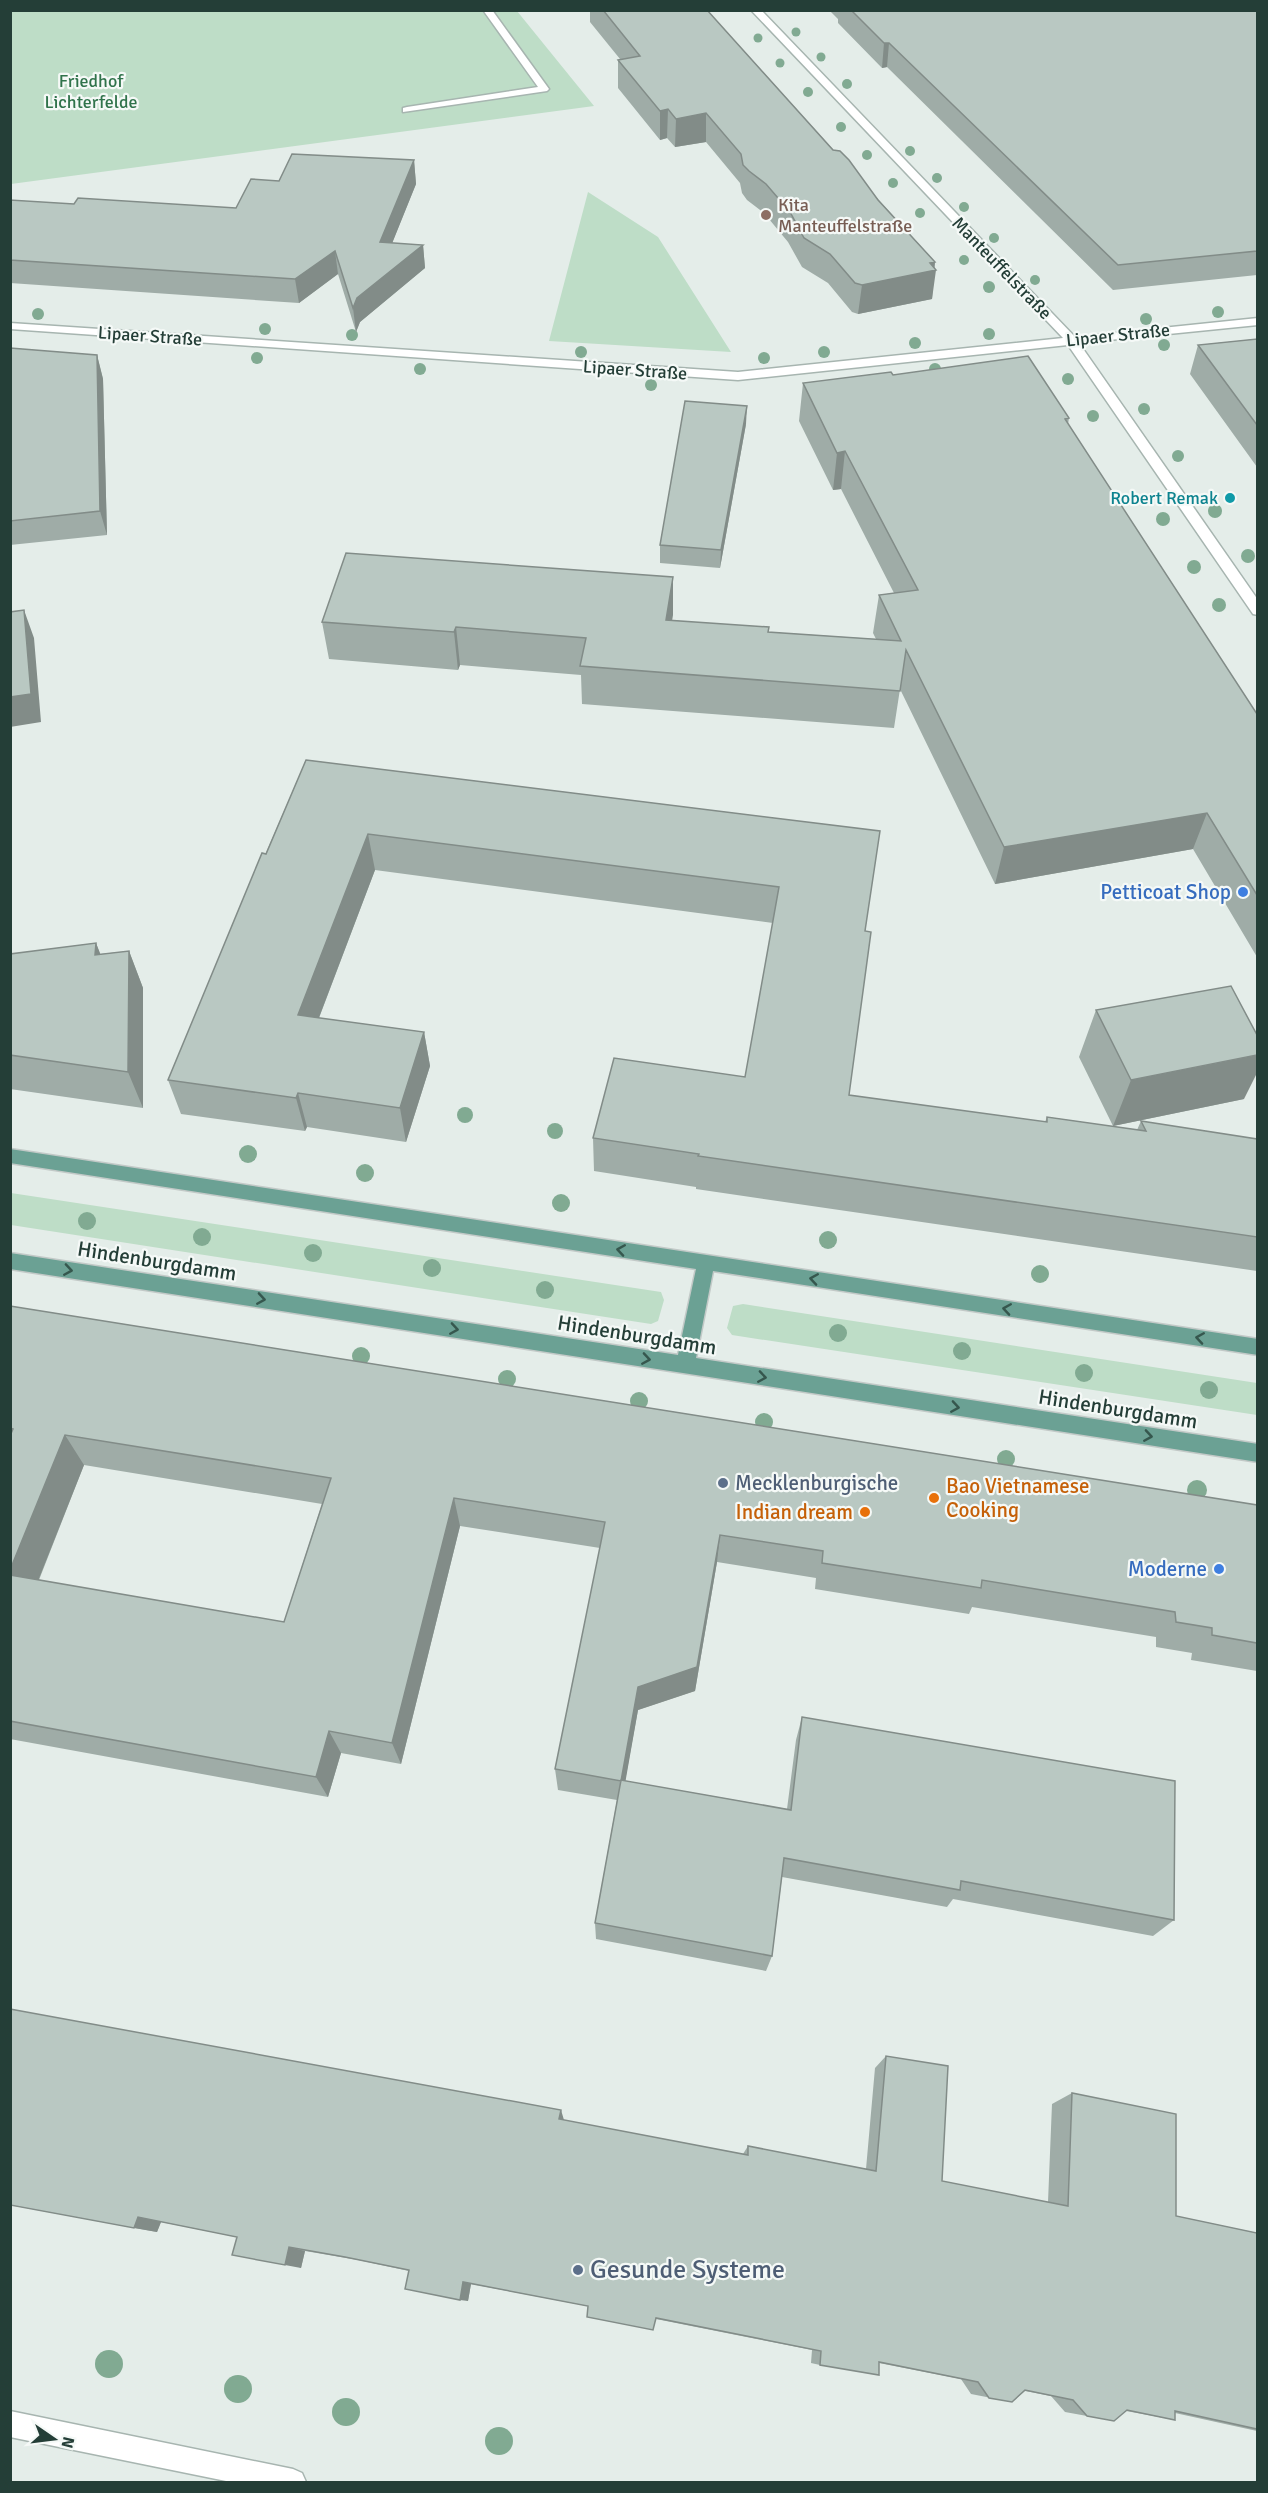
<svg xmlns="http://www.w3.org/2000/svg" width="1268" height="2493" viewBox="0 0 1268 2493" font-family="Signika,sans-serif">
<rect width="100%" height="100%" fill="#e4ede9"/>
<!-- green -->
<path fill="#beddc7" d="M 10,11 L 517,11 L 594,106 L 11,184 Z
M 588,192 L 658,237 L 731,352 L 549,341 Z
M 11,1193 L 661,1292 L 664,1300 L 658,1321 L 651,1324 L 11,1225 Z
M 743,1304 L 1257,1383 L 1257,1415 L 732,1335 L 727,1328 L 733,1306 Z"/>
<g fill="none" stroke-linecap="round" stroke-linejoin="round">
<defs>
<path id="minor" d="M 483,10 L 492,10 L 549,89 L 547,91 L 403,112 L 403,108 L 407,107 L 538,87 Z
M 751,10 L 761,10 L 1075,337 L 1258,318 L 1258,325 L 1079,343 L 1258,600 L 1258,615 L 1253,614 L 1068,345 L 738,380 L 10,329 L 10,323 L 738,372 L 1063,338 Z
M 10,2411 L 293,2469 L 302,2473 L 306,2482 L 231,2482 L 10,2437 Z"/>
<path id="major" d="M 10,1149 L 1258,1339 L 1258,1355 L 713,1271 L 696,1358 L 1258,1444 L 1258,1462 L 10,1269 L 10,1253 L 678,1355 L 696,1269 L 10,1163 Z"/>
</defs>
<!-- minor casing -->
<use href="#minor" stroke="#a7b5b0" stroke-width="3"/>
<!-- major casing -->
<use href="#major" stroke="#c2c9c7" stroke-width="3"/>
<!-- minor -->
<use href="#minor" fill="#fff" fill-rule="evenodd"/>
<!-- major -->
<use href="#major" fill="#6ba194" fill-rule="evenodd"/>
</g>
<!-- trees -->
<g fill="#81aa92">
<circle cx="796" cy="32" r="4.5"/>
<circle cx="758" cy="38" r="4.5"/>
<circle cx="821" cy="57" r="4.5"/>
<circle cx="780" cy="63" r="4.5"/>
<circle cx="847" cy="84" r="5"/>
<circle cx="808" cy="92" r="5"/>
<circle cx="841" cy="127" r="5"/>
<circle cx="910" cy="151" r="5"/>
<circle cx="867" cy="155" r="5"/>
<circle cx="937" cy="178" r="5"/>
<circle cx="893" cy="183" r="5"/>
<circle cx="964" cy="207" r="5"/>
<circle cx="920" cy="213" r="5"/>
<circle cx="994" cy="238" r="5"/>
<circle cx="964" cy="260" r="5"/>
<circle cx="1035" cy="280" r="5"/>
<circle cx="989" cy="287" r="6"/>
<circle cx="1218" cy="312" r="6"/>
<circle cx="38" cy="314" r="6"/>
<circle cx="1146" cy="319" r="6"/>
<circle cx="265" cy="329" r="6"/>
<circle cx="989" cy="334" r="6"/>
<circle cx="352" cy="335" r="6"/>
<circle cx="915" cy="343" r="6"/>
<circle cx="1164" cy="345" r="6"/>
<circle cx="581" cy="352" r="6"/>
<circle cx="824" cy="352" r="6"/>
<circle cx="257" cy="358" r="6"/>
<circle cx="764" cy="358" r="6"/>
<circle cx="420" cy="369" r="6"/>
<circle cx="935" cy="369" r="6"/>
<circle cx="1068" cy="379" r="6"/>
<circle cx="651" cy="385" r="6"/>
<circle cx="1144" cy="409" r="6"/>
<circle cx="1093" cy="416" r="6"/>
<circle cx="1178" cy="456" r="6"/>
<circle cx="1215" cy="511" r="7"/>
<circle cx="1163" cy="519" r="7"/>
<circle cx="1248" cy="556" r="7"/>
<circle cx="1194" cy="567" r="7"/>
<circle cx="1219" cy="605" r="7"/>
<circle cx="465" cy="1115" r="8"/>
<circle cx="555" cy="1131" r="8"/>
<circle cx="248" cy="1154" r="9"/>
<circle cx="365" cy="1173" r="9"/>
<circle cx="561" cy="1203" r="9"/>
<circle cx="87" cy="1221" r="9"/>
<circle cx="202" cy="1237" r="9"/>
<circle cx="828" cy="1240" r="9"/>
<circle cx="313" cy="1253" r="9"/>
<circle cx="432" cy="1268" r="9"/>
<circle cx="1040" cy="1274" r="9"/>
<circle cx="545" cy="1290" r="9"/>
<circle cx="838" cy="1333" r="9"/>
<circle cx="962" cy="1351" r="9"/>
<circle cx="361" cy="1356" r="9"/>
<circle cx="1084" cy="1373" r="9"/>
<circle cx="507" cy="1379" r="9"/>
<circle cx="1209" cy="1390" r="9"/>
<circle cx="639" cy="1401" r="9"/>
<circle cx="764" cy="1422" r="9"/>
<circle cx="1006" cy="1459" r="9"/>
<circle cx="1197" cy="1490" r="10"/>
<circle cx="109" cy="2364" r="14"/>
<circle cx="238" cy="2389" r="14"/>
<circle cx="346" cy="2412" r="14"/>
<circle cx="499" cy="2441" r="14"/>
</g>
<!-- wall -->
<path fill="#9faca7" fill-rule="evenodd" d="M 590,10 L 707,10 L 935,262 L 932,299 L 858,314 L 852,312 L 828,283 L 802,267 L 788,242 L 764,213 L 747,200 L 742,193 L 740,183 L 706,142 L 675,147 L 667,138 L 660,140 L 618,88 L 618,60 L 620,59 L 590,22 Z
M 829,10 L 1257,10 L 1257,275 L 1113,290 L 887,67 L 882,68 L 838,23 L 838,19 Z
M 414,160 L 416,184 L 392,243 L 423,245 L 425,268 L 360,322 L 356,332 L 338,274 L 299,303 L 10,283 L 10,200 L 74,204 L 236,208 L 279,181 Z
M 1257,339 L 1257,467 L 1190,374 L 1198,345 Z
M 10,348 L 97,355 L 103,379 L 107,535 L 10,545 Z
M 893,375 L 1069,418 L 1068,424 L 1257,714 L 1257,957 L 1193,849 L 995,884 L 900,689 L 894,728 L 582,704 L 581,675 L 460,665 L 458,670 L 329,659 L 322,622 L 673,577 L 672,620 L 768,632 L 876,639 L 873,633 L 879,595 L 894,593 L 841,489 L 833,490 L 799,421 L 803,383 Z
M 746,424 L 720,568 L 660,563 L 660,545 Z
M 306,760 L 880,831 L 865,931 L 849,1095 L 1045,1122 L 1047,1117 L 1137,1130 L 1141,1121 L 1257,1139 L 1257,1271 L 696,1189 L 696,1187 L 594,1171 L 593,1138 L 745,1077 L 773,923 L 375,870 L 319,1018 L 424,1032 L 430,1066 L 406,1142 L 307,1127 L 305,1131 L 181,1114 L 168,1080 Z
M 96,943 L 100,954 L 129,951 L 143,988 L 143,1108 L 10,1089 L 10,954 Z
M 1096,1010 L 1244,1099 L 1113,1126 L 1079,1057 Z
M 10,1306 L 1257,1505 L 1257,1671 L 1191,1660 L 1192,1653 L 1156,1647 L 1156,1637 L 972,1607 L 969,1614 L 815,1589 L 816,1578 L 717,1562 L 695,1691 L 638,1710 L 625,1781 L 787,1809 L 796,1740 L 802,1717 L 1174,1920 L 1153,1936 L 953,1899 L 947,1907 L 782,1877 L 772,1956 L 766,1971 L 596,1939 L 595,1923 L 617,1800 L 558,1790 L 555,1769 L 600,1548 L 460,1526 L 401,1764 L 341,1753 L 328,1797 L 10,1739 ZM 84,1465 L 322,1504 L 284,1622 L 39,1580 Z
M 886,2056 L 942,2181 L 1048,2202 L 1052,2104 L 1072,2093 L 1176,2216 L 1257,2233 L 1257,2431 L 1175,2413 L 1175,2420 L 1126,2411 L 1087,2416 L 1065,2412 L 1051,2396 L 1025,2391 L 1012,2402 L 971,2394 L 961,2379 L 879,2363 L 820,2365 L 811,2363 L 812,2350 L 656,2319 L 471,2284 L 468,2301 L 409,2271 L 358,2260 L 305,2251 L 301,2268 L 237,2237 L 161,2222 L 157,2232 L 10,2205 L 564,2120 L 743,2154 L 748,2146 L 866,2169 L 875,2068 Z"/>
<!-- shaded-wall -->
<path fill="#828c88" d="M 884,43 L 889,43 L 887,67 L 882,68 Z
M 668,109 L 667,138 L 660,140 L 660,111 Z
M 706,113 L 706,142 L 675,147 L 676,119 Z
M 414,160 L 416,184 L 383,266 L 380,242 Z
M 423,245 L 425,268 L 360,322 L 356,332 L 353,308 L 357,298 Z
M 335,251 L 338,274 L 299,303 L 295,279 Z
M 935,262 L 934,270 L 936,270 L 932,299 L 858,314 L 862,285 Z
M 97,355 L 103,379 L 107,535 L 100,511 Z
M 747,406 L 746,424 L 720,568 L 721,550 Z
M 845,451 L 841,489 L 833,490 L 837,453 Z
M 673,577 L 673,615 L 666,657 L 666,620 Z
M 24,610 L 34,638 L 41,722 L 10,727 L 10,697 Z
M 456,627 L 460,665 L 458,670 L 454,632 Z
M 1207,813 L 1193,849 L 995,884 L 1004,847 Z
M 368,834 L 375,870 L 307,1049 L 298,1015 Z
M 96,943 L 111,981 L 95,955 Z
M 129,951 L 143,988 L 143,1108 L 128,1072 Z
M 424,1032 L 430,1066 L 406,1142 L 400,1108 Z
M 1257,1055 L 1257,1073 L 1244,1099 L 1113,1126 L 1131,1080 Z
M 298,1093 L 307,1127 L 305,1131 L 296,1098 Z
M 65,1435 L 84,1465 L 30,1601 L 10,1577 L 10,1570 Z
M 454,1498 L 460,1526 L 401,1764 L 392,1743 Z
M 720,1535 L 717,1562 L 695,1691 L 638,1710 L 622,1801 L 621,1781 L 638,1687 Z
M 329,1731 L 341,1753 L 328,1797 L 316,1777 Z
M 561,2110 L 564,2120 L 559,2119 Z
M 138,2217 L 161,2222 L 157,2232 L 134,2228 Z
M 289,2247 L 305,2251 L 301,2268 L 285,2265 Z
M 463,2282 L 471,2284 L 468,2301 L 460,2300 Z"/>
<!-- building -->
<path fill="#b9c8c2" stroke="#828c88" stroke-width="1.5" d="M 603,10 L 707,10 L 833,150 L 840,151 L 849,160 L 878,200 L 935,262 L 930,263 L 936,270 L 862,285 L 855,283 L 830,254 L 804,238 L 790,212 L 766,184 L 749,171 L 743,165 L 741,154 L 706,113 L 676,119 L 668,109 L 660,111 L 618,60 L 640,56 Z
M 851,10 L 1257,10 L 1257,251 L 1118,265 L 889,43 L 884,43 Z
M 292,154 L 414,160 L 380,242 L 423,245 L 357,298 L 353,308 L 335,251 L 295,279 L 10,260 L 10,200 L 74,204 L 78,198 L 236,208 L 251,179 L 279,181 Z
M 1257,339 L 1257,425 L 1198,345 Z
M 10,348 L 97,355 L 100,511 L 10,521 Z
M 1028,356 L 1069,418 L 1065,419 L 1257,714 L 1257,895 L 1207,813 L 1004,847 L 906,650 L 900,691 L 580,666 L 586,638 L 456,627 L 454,632 L 322,622 L 346,553 L 673,577 L 666,620 L 769,627 L 768,632 L 901,641 L 879,595 L 918,590 L 845,451 L 837,453 L 803,383 L 891,372 L 893,375 Z
M 685,401 L 747,406 L 721,550 L 660,545 Z
M 24,610 L 31,694 L 10,697 L 10,612 Z
M 306,760 L 880,831 L 865,931 L 871,932 L 849,1095 L 1047,1122 L 1047,1117 L 1146,1131 L 1141,1121 L 1257,1139 L 1257,1237 L 698,1156 L 699,1154 L 593,1138 L 614,1058 L 745,1077 L 779,887 L 368,834 L 298,1015 L 424,1032 L 400,1108 L 298,1093 L 296,1098 L 168,1080 L 262,853 L 266,854 Z
M 96,943 L 95,955 L 129,951 L 128,1072 L 10,1055 L 10,954 Z
M 1231,986 L 1257,1035 L 1257,1055 L 1131,1080 L 1096,1010 Z
M 10,1306 L 1257,1505 L 1257,1643 L 1212,1635 L 1212,1628 L 1176,1622 L 1175,1612 L 982,1580 L 981,1588 L 822,1563 L 823,1551 L 720,1535 L 697,1667 L 638,1687 L 621,1781 L 555,1769 L 605,1522 L 454,1498 L 392,1743 L 329,1731 L 316,1777 L 10,1721 L 10,1575 L 284,1622 L 331,1478 L 65,1435 L 10,1570 L 10,1436 L 13,1429 L 10,1428 Z
M 802,1717 L 1175,1781 L 1174,1920 L 961,1881 L 960,1890 L 784,1858 L 772,1956 L 595,1923 L 621,1780 L 791,1810 Z
M 10,2009 L 561,2110 L 559,2119 L 748,2155 L 748,2146 L 876,2171 L 886,2056 L 948,2066 L 942,2181 L 1068,2206 L 1072,2093 L 1176,2114 L 1176,2216 L 1257,2233 L 1257,2429 L 1175,2411 L 1175,2420 L 1127,2410 L 1114,2421 L 1087,2416 L 1073,2400 L 1025,2390 L 1012,2402 L 989,2398 L 978,2382 L 879,2362 L 879,2375 L 820,2365 L 821,2351 L 656,2318 L 653,2330 L 587,2317 L 588,2306 L 463,2282 L 460,2300 L 405,2289 L 409,2270 L 345,2257 L 289,2247 L 285,2265 L 232,2255 L 237,2237 L 138,2217 L 134,2228 L 10,2205 Z"/>
<!-- one-way arrows -->
<defs><path id="oneway-chevron" d="M-2-3.5L2.5 0L-2 3.5" fill="none" stroke-width="1.6" stroke-linecap="round" stroke-linejoin="round" transform="scale(1.5)"/></defs>
<g stroke="#36574e">
<use href="#oneway-chevron" transform="translate(621 1250) rotate(-171)"/>
<use href="#oneway-chevron" transform="translate(68 1270) rotate(9)"/>
<use href="#oneway-chevron" transform="translate(814 1279) rotate(-171)"/>
<use href="#oneway-chevron" transform="translate(261 1299) rotate(9)"/>
<use href="#oneway-chevron" transform="translate(1007 1309) rotate(-171)"/>
<use href="#oneway-chevron" transform="translate(454 1329) rotate(9)"/>
<use href="#oneway-chevron" transform="translate(1200 1338) rotate(-171)"/>
<use href="#oneway-chevron" transform="translate(646 1359) rotate(9)"/>
<use href="#oneway-chevron" transform="translate(762 1377) rotate(9)"/>
<use href="#oneway-chevron" transform="translate(955 1407) rotate(9)"/>
<use href="#oneway-chevron" transform="translate(1148 1436) rotate(9)"/>
</g>
<!-- markers -->
<circle fill="#8d6e63" stroke="#f5f9f7" stroke-width="2" cx="766" cy="215" r="6"/>
<circle fill="#0f9aa8" stroke="#f5f9f7" stroke-width="2" cx="1230" cy="498" r="6"/>
<g fill="#3f7fe0" stroke="#f5f9f7" stroke-width="2">
<circle cx="1243" cy="892" r="6"/>
<circle cx="1219" cy="1569" r="6"/>
</g>
<g fill="#5c6f8a" stroke="#f5f9f7" stroke-width="2">
<circle cx="723" cy="1483" r="6"/>
<circle cx="578" cy="2270" r="6"/>
</g>
<g fill="#e8710a" stroke="#f5f9f7" stroke-width="2">
<circle cx="934" cy="1498" r="6"/>
<circle cx="865" cy="1512" r="6"/>
</g>
<g text-anchor="middle" dominant-baseline="central" stroke-width="4.5" stroke-linejoin="round" paint-order="stroke">
<!-- far-park labels -->
<g font-size="18" fill="#30734b" stroke="#f5f9f7">
<text x="91" y="81">Friedhof<tspan x="91" dy="21">Lichterfelde</tspan></text>
</g>
<!-- far-education labels -->
<g font-size="18" fill="#785e54" stroke="#f5f9f7" text-anchor="start">
<text x="778" y="205">Kita<tspan x="778" dy="21">Manteuffelstraße</tspan></text>
</g>
<!-- far-street labels -->
<g font-size="18" fill="#243e37" stroke="#f5f9f7">
<text transform="translate(1002 268) rotate(46)">Manteuffelstraße</text>
<text transform="translate(1118 335) rotate(-6)">Lipaer Straße</text>
<text transform="translate(150 336) rotate(4)">Lipaer Straße</text>
<text transform="translate(635 370) rotate(4)">Lipaer Straße</text>
</g>
<!-- far-culture labels -->
<g font-size="18" fill="#0d838f" stroke="#f5f9f7" text-anchor="end">
<text x="1218" y="498">Robert Remak</text>
</g>
<!-- shop labels -->
<g font-size="21" fill="#366cbe" stroke="#f5f9f7" text-anchor="end">
<text x="1231" y="892">Petticoat Shop</text>
<text x="1207" y="1569">Moderne</text>
</g>
<!-- street labels -->
<g font-size="21" fill="#243e37" stroke="#f5f9f7">
<text transform="translate(157 1261) rotate(9)">Hindenburgdamm</text>
<text transform="translate(637 1335) rotate(9)">Hindenburgdamm</text>
<text transform="translate(1118 1409) rotate(9)">Hindenburgdamm</text>
</g>
<!-- service labels -->
<g font-size="21" fill="#4e5e75" stroke="#f5f9f7" text-anchor="start">
<text x="735" y="1483">Mecklenburgische</text>
</g>
<!-- food labels -->
<g font-size="21" fill="#c56008" stroke="#f5f9f7" text-anchor="start">
<text x="946" y="1486">Bao Vietnamese<tspan x="946" dy="24">Cooking</tspan></text>
<text x="853" y="1512" text-anchor="end">Indian dream</text>
</g>
<!-- near-service labels -->
<g font-size="26" fill="#4e5e75" stroke="#f5f9f7" text-anchor="start">
<text x="590" y="2270">Gesunde Systeme</text>
</g>
</g>
<!-- border -->
<rect width="1268" height="2493" fill="none" stroke="#243e37" stroke-width="24"/>
<!-- north arrow -->
<g transform="translate(54 2439) rotate(104)" stroke="#f5f9f7" stroke-width="4.5" paint-order="stroke">
<path d="M0-4.5L10 22L0 15L-10 22Z" fill="#243e37"/>
<text y="-9" font-size="16" font-weight="bold" text-anchor="middle" fill="#243e37">N</text>
</g>
</svg>
